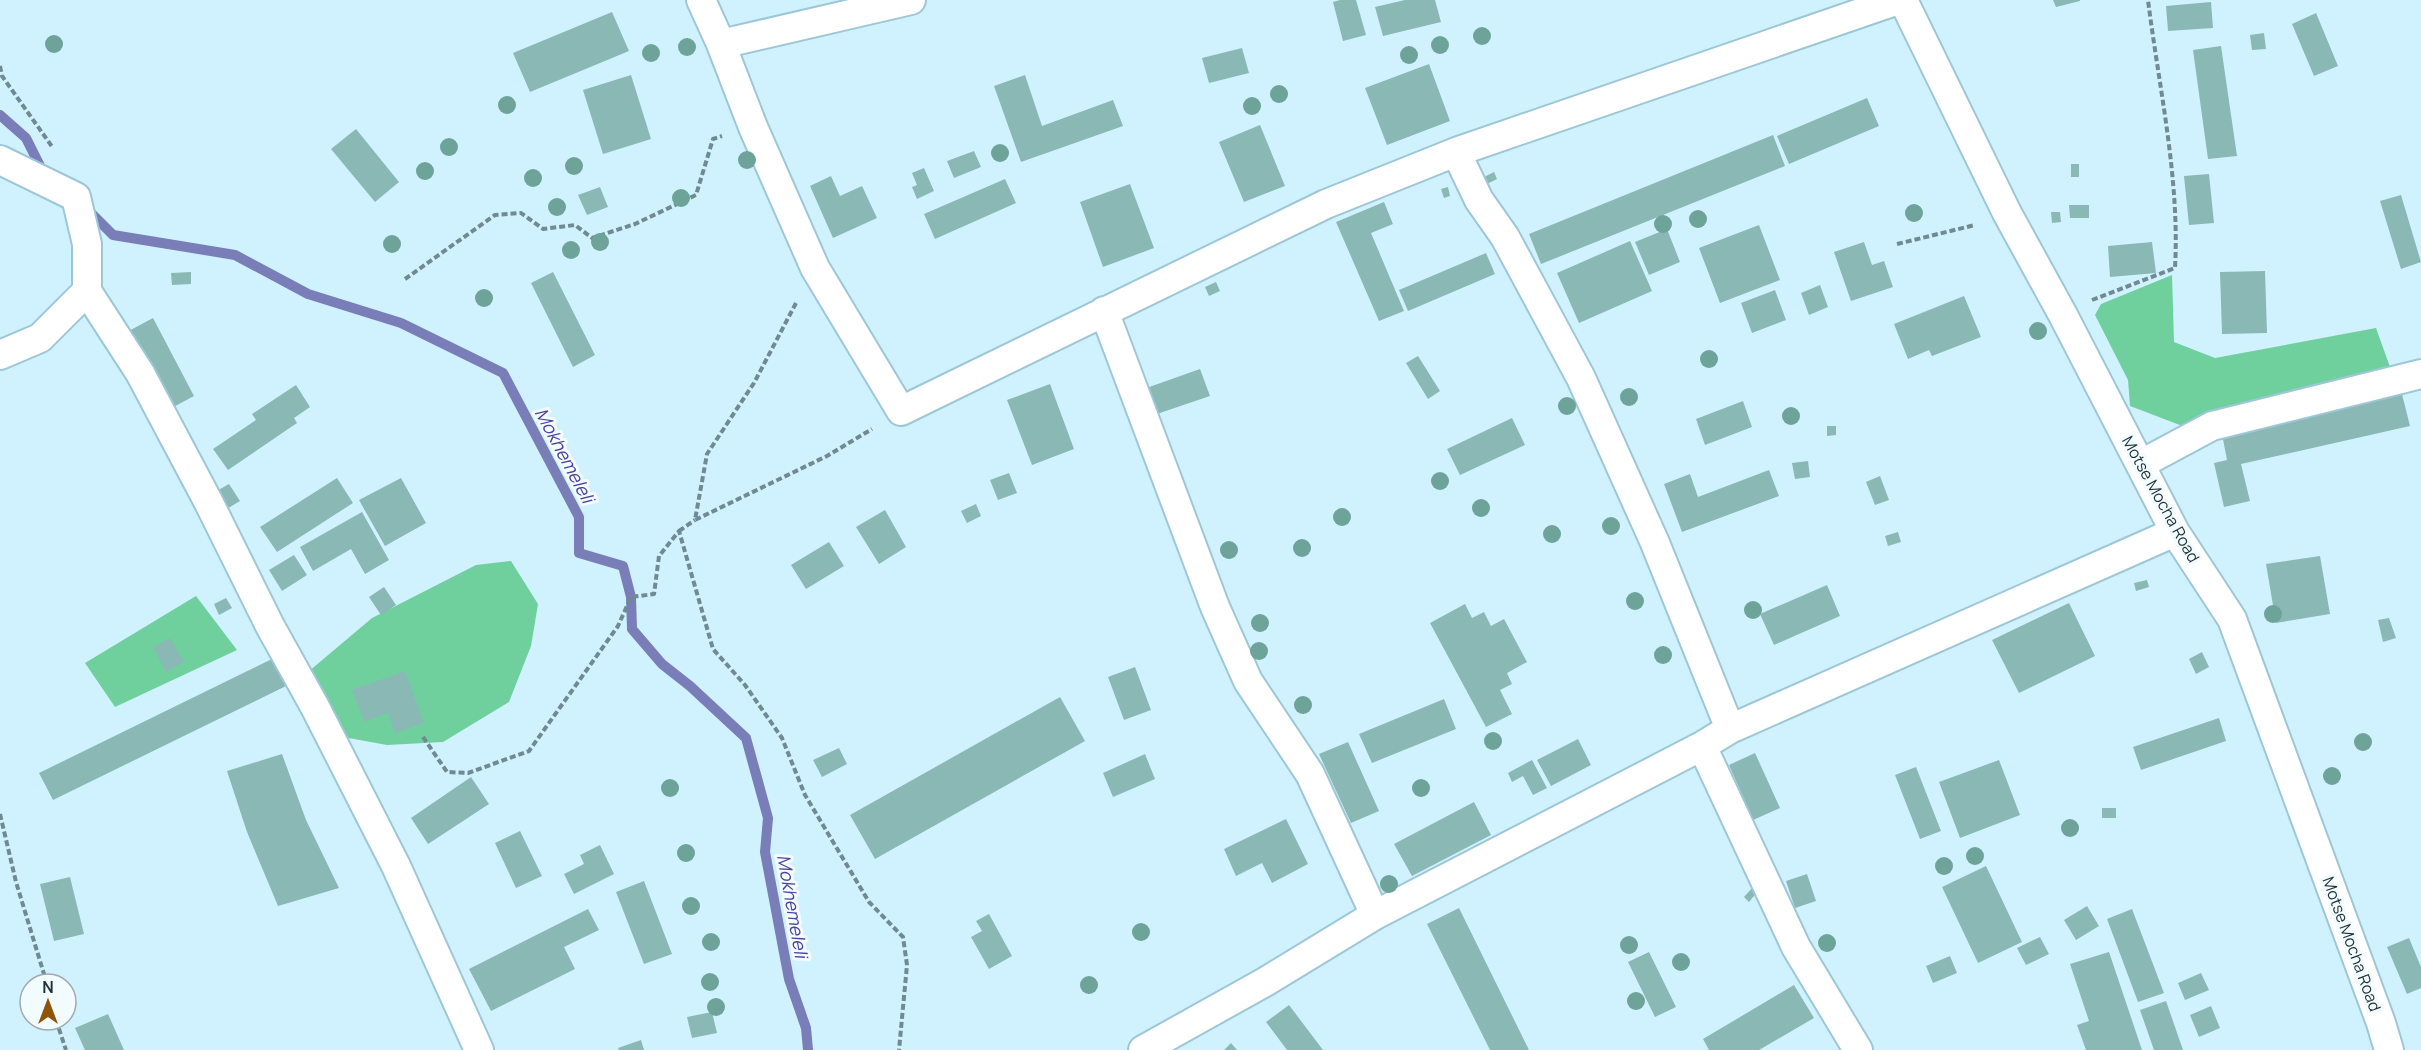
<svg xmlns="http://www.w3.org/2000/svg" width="2421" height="1050" viewBox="0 0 2421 1050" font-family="Manrope,sans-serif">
<rect width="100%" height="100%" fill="#d0f2ff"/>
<!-- forest -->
<path fill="#6fd09e" d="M 2172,275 L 2174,342 L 2215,358 L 2376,328 L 2390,367 L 2209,414 L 2185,427 L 2130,406 L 2128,380 L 2095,315 L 2101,304 Z
M 511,561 L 538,604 L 531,646 L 509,702 L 443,742 L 387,745 L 343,737 L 308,672 L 372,618 L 476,565 Z
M 196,596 L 237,650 L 115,707 L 85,663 Z"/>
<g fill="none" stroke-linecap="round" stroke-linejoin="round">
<!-- stream -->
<path stroke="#797db8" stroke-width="10" d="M 0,115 L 26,138 L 41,168 L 46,173
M 87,209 L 113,235 L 235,255 L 308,294 L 401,323 L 503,373 L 579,517 L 579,553 L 623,566 L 631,597 L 632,629 L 662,664 L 690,686 L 746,738 L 768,818 L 765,852 L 789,979 L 806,1028 L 808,1050"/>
</g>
<!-- building -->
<path fill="#8ab8b5" d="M 1340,0 L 1356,0 L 1366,35 L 1343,41 L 1333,2 Z
M 1405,0 L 1435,0 L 1441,22 L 1383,36 L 1375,7 Z
M 2053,0 L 2080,0 L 2080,1 L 2056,7 Z
M 2211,2 L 2213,28 L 2168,31 L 2166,6 Z
M 612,12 L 629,51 L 530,92 L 513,53 Z
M 2316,13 L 2338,66 L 2314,76 L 2292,24 Z
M 2264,33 L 2266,49 L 2252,50 L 2250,35 Z
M 2221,46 L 2237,156 L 2208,159 L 2193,50 Z
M 1242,48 L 1249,73 L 1209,83 L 1202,58 Z
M 1429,64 L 1450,121 L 1387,145 L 1365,88 Z
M 631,75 L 651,139 L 603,154 L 583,90 Z
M 1025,75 L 1042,126 L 1113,100 L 1123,126 L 1021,162 L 994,86 Z
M 1867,98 L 1879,126 L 1789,164 L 1777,136 Z
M 1260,125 L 1285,186 L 1244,202 L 1219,142 Z
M 356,129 L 399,182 L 375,202 L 331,149 Z
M 1773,135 L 1785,166 L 1541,264 L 1529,234 Z
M 974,151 L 981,167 L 954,178 L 947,161 Z
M 2071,164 L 2079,164 L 2079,177 L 2071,177 Z
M 924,168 L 934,191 L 917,199 L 912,187 L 917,185 L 912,173 Z
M 1494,172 L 1497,179 L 1487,184 L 1484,177 Z
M 2209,174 L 2214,223 L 2189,225 L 2184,176 Z
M 831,176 L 840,196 L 862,186 L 877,218 L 833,238 L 810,186 Z
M 1005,179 L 1016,203 L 935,239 L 924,214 Z
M 1130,184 L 1154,248 L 1103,267 L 1080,202 Z
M 600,187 L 608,207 L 587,215 L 578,195 Z
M 1448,187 L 1450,196 L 1444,198 L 1441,189 Z
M 2401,195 L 2421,262 L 2401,269 L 2380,201 Z
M 1384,202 L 1393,224 L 1371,233 L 1404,311 L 1379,321 L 1336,222 Z
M 2069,205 L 2089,205 L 2089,218 L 2070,218 Z
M 2051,212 L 2060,212 L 2061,222 L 2052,223 Z
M 1759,225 L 1780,280 L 1720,303 L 1699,248 Z
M 1667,229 L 1680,262 L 1649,275 L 1635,242 Z
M 1630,241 L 1652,291 L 1579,323 L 1557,273 Z
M 1864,242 L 1872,265 L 1884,261 L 1893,287 L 1851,301 L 1834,252 Z
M 2152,242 L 2156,273 L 2110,277 L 2108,246 Z
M 1486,253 L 1495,274 L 1408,311 L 1399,290 Z
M 2265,271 L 2267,333 L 2222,334 L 2220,272 Z
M 191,272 L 191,284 L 172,285 L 171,273 Z
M 553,272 L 595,355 L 573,367 L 531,283 Z
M 1216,282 L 1220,291 L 1209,296 L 1205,287 Z
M 1820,285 L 1828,307 L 1809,315 L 1801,293 Z
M 1775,290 L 1786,320 L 1752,333 L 1741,303 Z
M 1964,296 L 1981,337 L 1932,356 L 1929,350 L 1908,359 L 1894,324 Z
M 153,318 L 194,396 L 166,411 L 125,333 Z
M 1418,356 L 1440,391 L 1428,399 L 1406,363 Z
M 1200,369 L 1210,396 L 1148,417 L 1138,391 Z
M 1050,384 L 1074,449 L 1032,465 L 1007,400 Z
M 296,385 L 310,407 L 294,418 L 297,423 L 228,470 L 213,449 L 256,420 L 252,414 Z
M 2402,394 L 2410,426 L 2241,464 L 2250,501 L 2224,507 L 2214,463 L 2227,460 L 2222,434 Z
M 1743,401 L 1752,427 L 1705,445 L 1696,419 Z
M 1512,418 L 1525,445 L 1460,475 L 1447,449 Z
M 1827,426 L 1836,426 L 1836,435 L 1827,436 Z
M 1808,461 L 1810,477 L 1795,479 L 1792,463 Z
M 1769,470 L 1779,496 L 1682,532 L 1664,484 L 1690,474 L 1698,497 Z
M 1009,473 L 1017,493 L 998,500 L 990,480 Z
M 1880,476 L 1889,500 L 1875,505 L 1866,482 Z
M 337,478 L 353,503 L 277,552 L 260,527 Z
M 401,478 L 426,523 L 385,546 L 359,500 Z
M 229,484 L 240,501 L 225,510 L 215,492 Z
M 976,504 L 981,516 L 967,523 L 961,511 Z
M 885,510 L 906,547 L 879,564 L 856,527 Z
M 362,512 L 389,560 L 365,574 L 351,549 L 313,571 L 300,547 Z
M 1898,532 L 1901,542 L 1888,546 L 1885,536 Z
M 829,542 L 844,566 L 806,589 L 791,565 Z
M 294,555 L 307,575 L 282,591 L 269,570 Z
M 2320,556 L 2330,614 L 2276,623 L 2266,564 Z
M 2147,580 L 2149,587 L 2136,591 L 2134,583 Z
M 1827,585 L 1840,616 L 1774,645 L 1760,614 Z
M 384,587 L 396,605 L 381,615 L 369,597 Z
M 226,598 L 232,608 L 219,615 L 214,604 Z
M 2069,603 L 2095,656 L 2019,693 L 1992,640 Z
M 1465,604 L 1472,618 L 1484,612 L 1491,626 L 1504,619 L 1527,662 L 1507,673 L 1512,684 L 1500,690 L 1512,714 L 1486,727 L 1430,623 Z
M 2389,618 L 2396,638 L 2383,642 L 2378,620 Z
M 170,638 L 184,662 L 166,672 L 153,647 Z
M 2202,652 L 2209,667 L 2196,674 L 2189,659 Z
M 272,659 L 286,686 L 53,800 L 39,773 Z
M 1135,667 L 1151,710 L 1124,720 L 1108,677 Z
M 405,671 L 424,723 L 395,733 L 388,713 L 364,722 L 352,690 Z
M 1060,697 L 1085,741 L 875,859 L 850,815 Z
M 1444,699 L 1456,729 L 1372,763 L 1359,734 Z
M 2219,718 L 2226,741 L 2141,770 L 2133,747 Z
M 1578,739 L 1591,765 L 1551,786 L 1537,760 Z
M 1348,742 L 1379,811 L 1351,823 L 1319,754 Z
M 839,748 L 847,764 L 822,777 L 813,760 Z
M 1755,753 L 1780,808 L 1753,820 L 1729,765 Z
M 282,754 L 306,820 L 339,888 L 278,906 L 247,832 L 227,771 Z
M 1145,754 L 1155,779 L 1113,797 L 1103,773 Z
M 1532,760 L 1547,788 L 1533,795 L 1523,776 L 1512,782 L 1508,773 Z
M 1999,760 L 2020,815 L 1960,838 L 1939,782 Z
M 1916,767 L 1941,831 L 1920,839 L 1895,775 Z
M 471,777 L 489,804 L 428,844 L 411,818 Z
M 1474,802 L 1491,835 L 1412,876 L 1394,844 Z
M 2102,808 L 2116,808 L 2116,818 L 2102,818 Z
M 1286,819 L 1308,864 L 1272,883 L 1262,863 L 1236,876 L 1224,849 Z
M 520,831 L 542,876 L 516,888 L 495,843 Z
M 600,845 L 614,874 L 574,894 L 564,874 L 584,864 L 580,855 Z
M 1986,866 L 2022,942 L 1978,963 L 1942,887 Z
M 1807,874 L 1816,901 L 1795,908 L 1786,881 Z
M 70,877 L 84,934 L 54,941 L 40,884 Z
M 644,881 L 672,954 L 644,964 L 616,892 Z
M 1753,887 L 1758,891 L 1749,902 L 1744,897 Z
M 2087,906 L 2099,926 L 2076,940 L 2064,920 Z
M 1459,908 L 1529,1050 L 1490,1050 L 1427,924 Z
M 588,909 L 599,930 L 564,947 L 575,969 L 491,1011 L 469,969 Z
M 2132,909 L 2164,993 L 2138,1002 L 2107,919 Z
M 989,914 L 1012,956 L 989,969 L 971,937 L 982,931 L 976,921 Z
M 2040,937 L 2049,954 L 2026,965 L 2017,948 Z
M 2409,938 L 2421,967 L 2421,988 L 2407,994 L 2387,947 Z
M 1649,952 L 1676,1007 L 1655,1017 L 1628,962 Z
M 2109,952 L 2142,1050 L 2086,1050 L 2077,1025 L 2089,1021 L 2070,964 Z
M 1950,956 L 1957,973 L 1933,983 L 1926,966 Z
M 2201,973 L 2209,990 L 2185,1000 L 2178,983 Z
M 1794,985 L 1814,1018 L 1759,1050 L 1709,1050 L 1703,1039 Z
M 2166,1001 L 2183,1050 L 2154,1050 L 2140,1010 Z
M 1289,1005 L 1323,1050 L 1287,1050 L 1266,1022 Z
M 2211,1006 L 2220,1028 L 2199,1037 L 2190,1015 Z
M 712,1012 L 717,1033 L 692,1038 L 687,1017 Z
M 108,1014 L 124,1050 L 85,1050 L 75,1028 Z
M 641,1040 L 644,1050 L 619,1050 L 618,1048 Z
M 1231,1043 L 1237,1050 L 1224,1050 Z"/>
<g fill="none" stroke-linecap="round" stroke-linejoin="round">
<defs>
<path id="street" d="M 701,0 L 721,44 L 753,127 L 815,268 L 901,411 L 1326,204 L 1456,152 L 1898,0
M 1903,0 L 2007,213 L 2063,315 L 2175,532 L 2232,619 L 2381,1023 L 2389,1050
M 721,44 L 911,0
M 1456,152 L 1479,200 L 1505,237 L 1581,378 L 1655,543 L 1730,729
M 0,160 L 76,197 L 87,244 L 87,291 L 40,338 L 0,355
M 87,291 L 140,373 L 209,503 L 270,626 L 315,707 L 396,866 L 479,1050
M 1104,311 L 1215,607 L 1248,681 L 1310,774 L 1375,915 L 1702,746 L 1730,729 L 2175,532
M 2141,464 L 2212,426 L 2421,374
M 1702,746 L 1796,947 L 1858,1050
M 1143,1050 L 1265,982 L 1375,915"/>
</defs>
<!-- street casing -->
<use href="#street" stroke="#9dc7d6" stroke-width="32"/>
<!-- path -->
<path stroke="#708992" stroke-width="4" stroke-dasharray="6 3" stroke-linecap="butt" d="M 0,66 L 2,76 L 53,148
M 1897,244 L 1975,225
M 405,279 L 495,215 L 521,213 L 543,229 L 575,225 L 592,238 L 635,224 L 696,195 L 713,139 L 722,136
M 2092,300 L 2175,268 C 2180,179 2159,88 2148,0
M 796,303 L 754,383 L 707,454 L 695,520 L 827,456 L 872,429
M 679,531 L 695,520
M 423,737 L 447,772 L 468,773 L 529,751 L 618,626 L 631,597 L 654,594 L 659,556 L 679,531 L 713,649 L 745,685 L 782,738 L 805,795 L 869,902 L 903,937 L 907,965 L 899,1050
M 0,814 L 16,882 L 47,984
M 56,1020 L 66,1050"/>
<!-- street -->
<use href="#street" stroke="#fff" stroke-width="28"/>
</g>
<!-- trees -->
<g fill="#6da398">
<circle cx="1482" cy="36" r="9"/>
<circle cx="54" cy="44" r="9"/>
<circle cx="1440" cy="45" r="9"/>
<circle cx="687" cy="47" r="9"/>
<circle cx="651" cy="53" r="9"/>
<circle cx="1409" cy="55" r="9"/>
<circle cx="1279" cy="94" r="9"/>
<circle cx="507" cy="105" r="9"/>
<circle cx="1252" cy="106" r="9"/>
<circle cx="449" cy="147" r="9"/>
<circle cx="1000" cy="153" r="9"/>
<circle cx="747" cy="160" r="9"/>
<circle cx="574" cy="166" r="9"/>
<circle cx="425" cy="171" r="9"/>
<circle cx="533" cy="178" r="9"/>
<circle cx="681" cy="198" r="9"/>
<circle cx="557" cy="207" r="9"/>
<circle cx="1914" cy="213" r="9"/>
<circle cx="1698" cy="219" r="9"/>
<circle cx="1663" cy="224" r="9"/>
<circle cx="600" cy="242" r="9"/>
<circle cx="392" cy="244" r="9"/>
<circle cx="571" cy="250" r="9"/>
<circle cx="484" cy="298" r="9"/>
<circle cx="2038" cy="331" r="9"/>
<circle cx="1709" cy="359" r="9"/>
<circle cx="1629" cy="397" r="9"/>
<circle cx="1567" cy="406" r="9"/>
<circle cx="1791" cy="416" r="9"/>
<circle cx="1440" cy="481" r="9"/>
<circle cx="1481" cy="508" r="9"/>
<circle cx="1342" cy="517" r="9"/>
<circle cx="1611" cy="526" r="9"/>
<circle cx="1552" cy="534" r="9"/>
<circle cx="1302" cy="548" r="9"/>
<circle cx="1229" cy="550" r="9"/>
<circle cx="1635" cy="601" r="9"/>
<circle cx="1753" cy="610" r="9"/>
<circle cx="2273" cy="614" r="9"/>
<circle cx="1260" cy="623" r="9"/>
<circle cx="1259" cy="651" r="9"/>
<circle cx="1663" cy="655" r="9"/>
<circle cx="1303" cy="705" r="9"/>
<circle cx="1493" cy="741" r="9"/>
<circle cx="2363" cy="742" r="9"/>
<circle cx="2332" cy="776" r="9"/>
<circle cx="670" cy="788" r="9"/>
<circle cx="1421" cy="788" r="9"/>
<circle cx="2070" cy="828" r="9"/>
<circle cx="686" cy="853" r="9"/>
<circle cx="1975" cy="856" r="9"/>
<circle cx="1944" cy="866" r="9"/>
<circle cx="1389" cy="884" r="9"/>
<circle cx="691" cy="906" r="9"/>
<circle cx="1141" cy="932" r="9"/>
<circle cx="711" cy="942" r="9"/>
<circle cx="1827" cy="943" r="9"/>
<circle cx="1629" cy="945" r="9"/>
<circle cx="1681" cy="962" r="9"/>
<circle cx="710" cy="982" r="9"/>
<circle cx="1089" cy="985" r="9"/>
<circle cx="1636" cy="1001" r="9"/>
<circle cx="716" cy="1007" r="9"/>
</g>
<g text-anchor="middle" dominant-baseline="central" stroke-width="6" stroke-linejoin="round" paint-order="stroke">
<!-- street labels -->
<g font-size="16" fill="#1f3035" stroke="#f2fbfe">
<text transform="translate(2161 499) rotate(61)">Motse Mocha Road</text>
<text transform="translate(2352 944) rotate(70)">Motse Mocha Road</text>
</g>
<!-- water labels -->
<g font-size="18" font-style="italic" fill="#4d419f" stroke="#f2fbfe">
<text transform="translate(565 455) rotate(62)">Mokhemeleli</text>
<text transform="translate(793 906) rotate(80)">Mokhemeleli</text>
</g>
</g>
<!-- north arrow -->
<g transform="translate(48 1002)"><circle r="28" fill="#f2fbfe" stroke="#9eaaae" stroke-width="1.5"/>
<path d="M0-4.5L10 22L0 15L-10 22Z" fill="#8d550a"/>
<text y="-9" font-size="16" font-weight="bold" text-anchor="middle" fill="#1f3035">N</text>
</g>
</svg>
